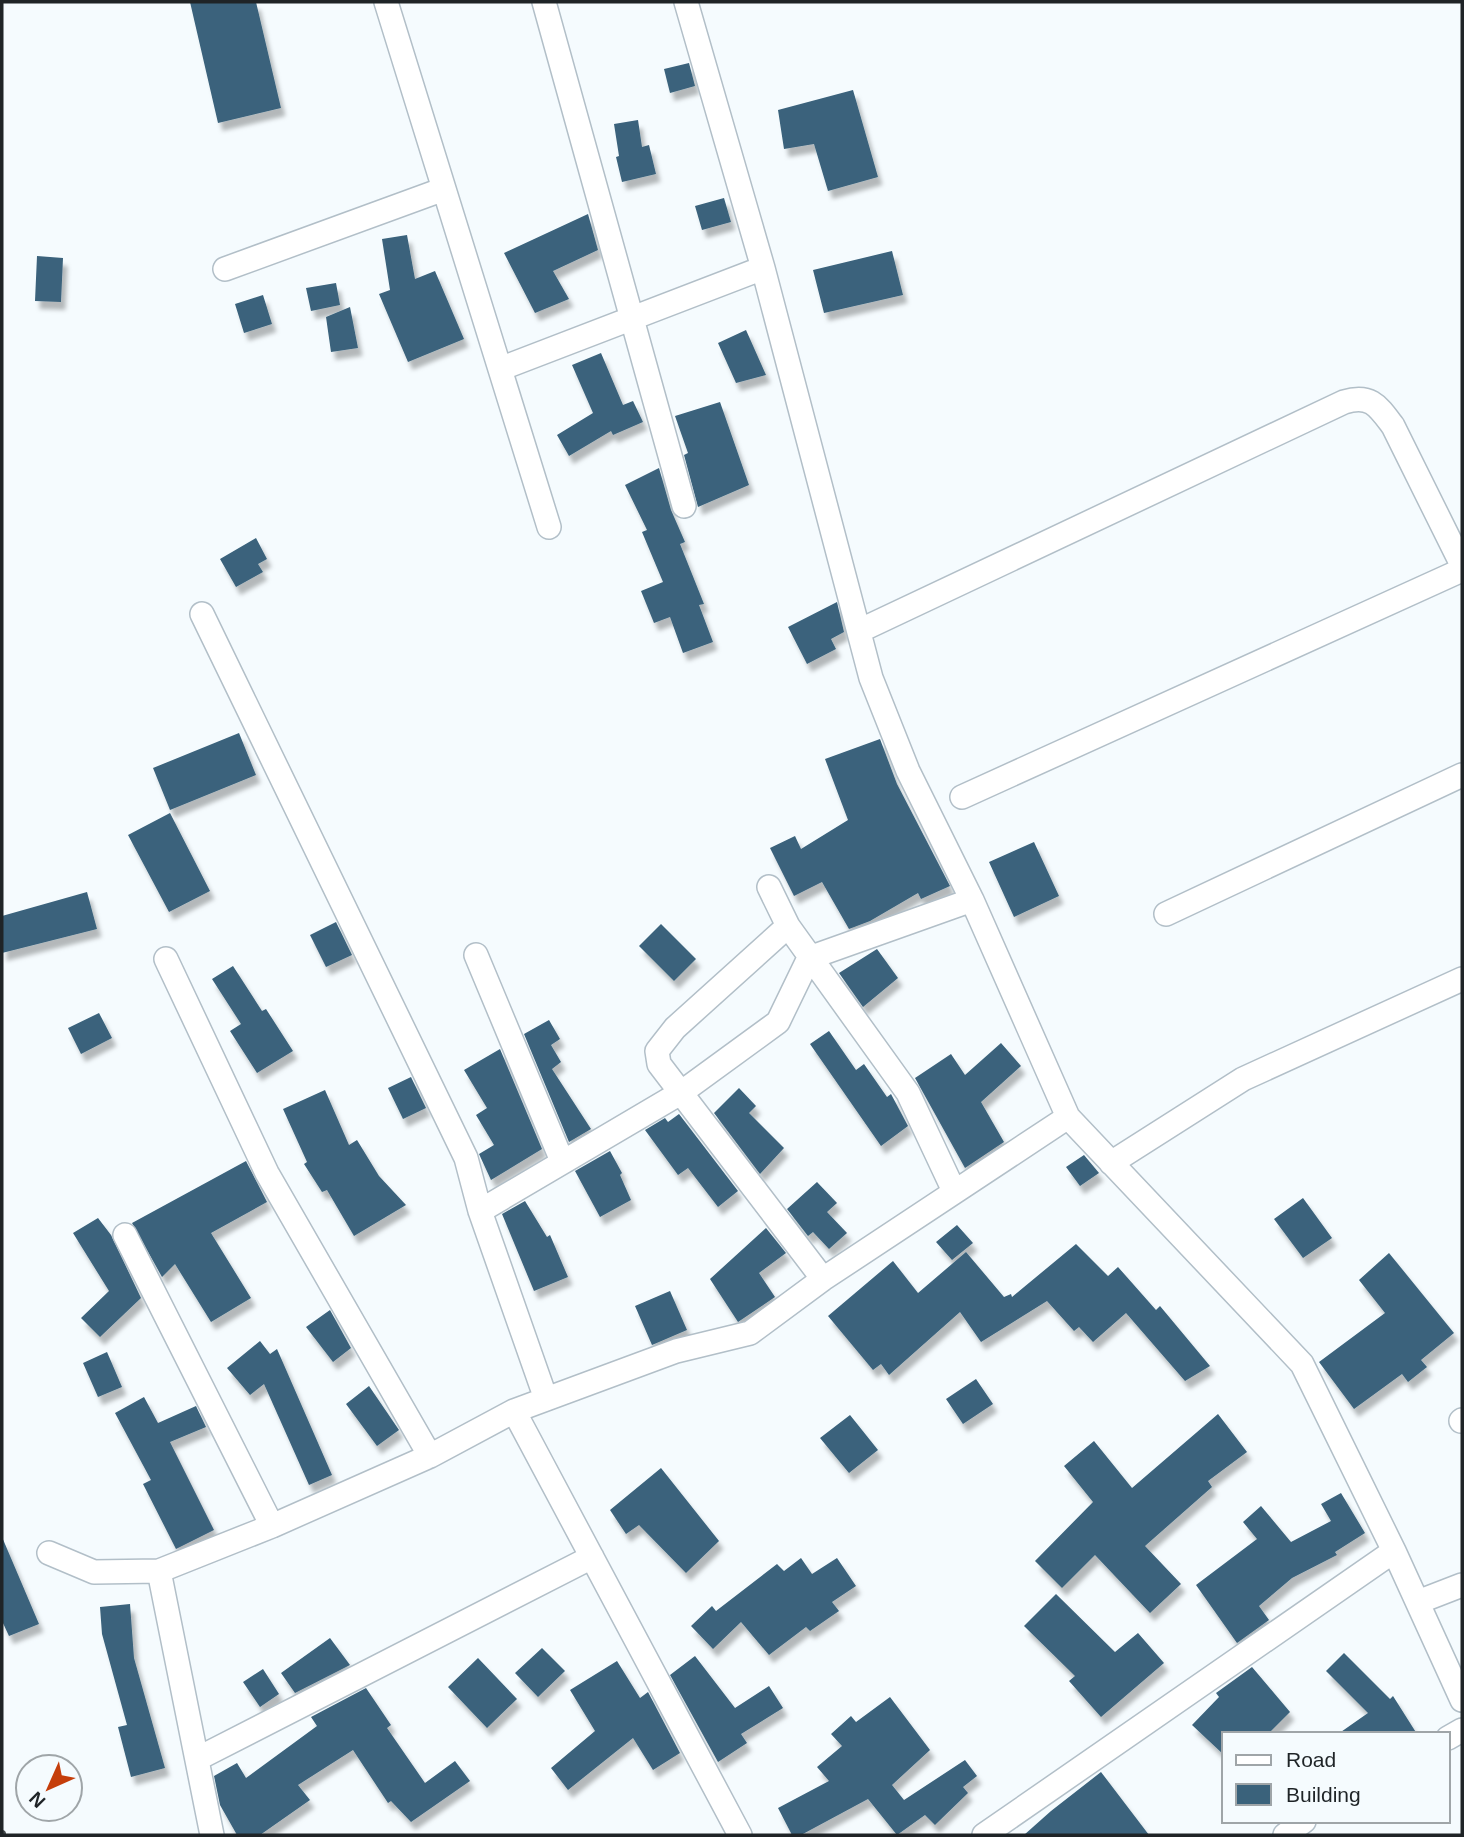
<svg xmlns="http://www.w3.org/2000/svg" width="1464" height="1837" viewBox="0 0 1464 1837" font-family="Arial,sans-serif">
<defs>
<filter id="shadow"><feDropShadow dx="4.5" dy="8" stdDeviation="2" flood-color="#0004"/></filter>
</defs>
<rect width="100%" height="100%" fill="#f5fbfe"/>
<!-- building -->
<path fill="#3a627b" filter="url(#shadow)" d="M 190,2 L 256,2 L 281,108 L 218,123 Z
M 689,63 L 695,86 L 670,93 L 664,69 Z
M 853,90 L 878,177 L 828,191 L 814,144 L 784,149 L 778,110 Z
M 638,120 L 642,147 L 649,145 L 656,174 L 622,182 L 616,157 L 619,156 L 614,124 Z
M 724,198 L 731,222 L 702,230 L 695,206 Z
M 588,214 L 598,250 L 553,271 L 569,299 L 535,313 L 504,253 Z
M 407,235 L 415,279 L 435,271 L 464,339 L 408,362 L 379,294 L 390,290 L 382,239 Z
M 892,251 L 903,295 L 824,313 L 813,270 Z
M 37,256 L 63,258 L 61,302 L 35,301 Z
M 336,283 L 340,305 L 311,311 L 306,288 Z
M 263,295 L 272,324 L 244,333 L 235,304 Z
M 350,307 L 358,348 L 331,352 L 326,317 Z
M 746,330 L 766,375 L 736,383 L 718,343 Z
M 601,353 L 623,405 L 633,401 L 643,422 L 613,435 L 611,431 L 569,456 L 557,435 L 593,413 L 572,365 Z
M 720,402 L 749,485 L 698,507 L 684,455 L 688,453 L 675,416 Z
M 659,468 L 671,510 L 685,542 L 680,544 L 704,604 L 699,605 L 713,642 L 683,653 L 670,617 L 654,623 L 641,591 L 663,582 L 642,532 L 647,530 L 625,485 Z
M 256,538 L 267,559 L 258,564 L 263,572 L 236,587 L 220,559 Z
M 837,602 L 844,632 L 831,639 L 836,649 L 807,664 L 788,627 Z
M 239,733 L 256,775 L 170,810 L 153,768 Z
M 880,739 L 897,784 L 950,886 L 921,899 L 918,893 L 870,921 L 849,929 L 822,882 L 794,896 L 770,848 L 795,836 L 801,849 L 848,820 L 825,759 Z
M 170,813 L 210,891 L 169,912 L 128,835 Z
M 1034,842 L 1059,896 L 1014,917 L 989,862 Z
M 87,892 L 97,929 L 2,953 L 2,916 Z
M 336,922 L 352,955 L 326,967 L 310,935 Z
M 661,924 L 696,959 L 674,981 L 639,946 Z
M 877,949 L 898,978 L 863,1007 L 839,973 Z
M 233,966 L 262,1011 L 266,1009 L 293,1051 L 257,1073 L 230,1031 L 241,1024 L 212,979 Z
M 99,1013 L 112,1038 L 81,1054 L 68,1028 Z
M 549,1020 L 560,1039 L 551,1045 L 561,1062 L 552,1069 L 591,1129 L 569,1142 L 524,1034 Z
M 829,1031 L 856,1070 L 864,1064 L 887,1097 L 891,1094 L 908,1126 L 881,1146 L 810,1044 Z
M 1001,1043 L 1021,1066 L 981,1102 L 1004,1142 L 965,1168 L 915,1078 L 951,1054 L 965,1075 Z
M 500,1049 L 542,1149 L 491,1180 L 479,1154 L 494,1145 L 476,1115 L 487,1108 L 464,1070 Z
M 411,1077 L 426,1108 L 403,1119 L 388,1088 Z
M 739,1088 L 756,1106 L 749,1113 L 784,1148 L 760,1174 L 714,1113 Z
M 325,1090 L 349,1145 L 357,1140 L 379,1176 L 406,1205 L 354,1236 L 327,1190 L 322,1192 L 304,1164 L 307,1162 L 283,1109 Z
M 679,1114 L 738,1191 L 718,1207 L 688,1168 L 678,1175 L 645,1130 L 665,1118 L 668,1122 Z
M 610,1151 L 622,1173 L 620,1175 L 631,1200 L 600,1217 L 575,1171 Z
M 1084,1155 L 1099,1173 L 1080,1186 L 1066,1167 Z
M 246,1161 L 267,1202 L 211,1233 L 251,1298 L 211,1322 L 175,1264 L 162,1277 L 132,1223 Z
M 817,1182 L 837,1203 L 827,1212 L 847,1233 L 829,1249 L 813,1232 L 808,1236 L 787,1209 Z
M 1303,1198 L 1332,1238 L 1303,1258 L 1274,1219 Z
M 525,1201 L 547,1237 L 550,1235 L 568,1277 L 534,1291 L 502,1214 Z
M 98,1218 L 111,1235 L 141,1298 L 100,1337 L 81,1318 L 109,1291 L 73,1233 Z
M 957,1225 L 973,1243 L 952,1260 L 936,1242 Z
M 766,1228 L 786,1253 L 759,1273 L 775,1297 L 738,1322 L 710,1279 Z
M 1076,1244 L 1108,1276 L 1118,1267 L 1156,1310 L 1160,1306 L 1210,1366 L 1185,1381 L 1126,1313 L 1093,1342 L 1079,1327 L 1074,1331 L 1047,1301 L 981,1342 L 960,1312 L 889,1375 L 881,1364 L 873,1370 L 828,1316 L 893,1261 L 918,1293 L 966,1252 L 1004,1297 L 1011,1294 L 1012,1297 Z
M 1389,1253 L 1454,1333 L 1421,1360 L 1427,1367 L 1408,1382 L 1402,1374 L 1354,1409 L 1319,1362 L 1385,1313 L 1359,1280 Z
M 670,1291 L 687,1330 L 652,1345 L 635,1306 Z
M 330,1310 L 351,1348 L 333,1362 L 306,1327 Z
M 260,1341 L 270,1354 L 277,1349 L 332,1475 L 309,1485 L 264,1384 L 250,1395 L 227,1368 Z
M 107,1352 L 122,1387 L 98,1397 L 83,1363 Z
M 976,1379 L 993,1404 L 963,1424 L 946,1399 Z
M 369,1386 L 399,1430 L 377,1446 L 346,1404 Z
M 144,1397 L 158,1423 L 196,1406 L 206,1427 L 170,1442 L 214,1530 L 176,1549 L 143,1484 L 151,1480 L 115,1413 Z
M 1218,1414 L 1247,1452 L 1208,1481 L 1212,1487 L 1145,1546 L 1181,1584 L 1150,1613 L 1095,1555 L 1062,1588 L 1035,1561 L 1093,1502 L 1064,1466 L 1094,1441 L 1132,1488 Z
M 850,1415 L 878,1450 L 849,1473 L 820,1438 Z
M 661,1468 L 719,1541 L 686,1573 L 639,1525 L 626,1534 L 610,1510 Z
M 1341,1493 L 1365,1533 L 1335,1552 L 1337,1555 L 1292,1578 L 1259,1606 L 1269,1620 L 1237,1643 L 1196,1585 L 1257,1539 L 1243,1522 L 1261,1506 L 1291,1542 L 1331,1521 L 1321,1504 Z
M 2,1537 L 39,1624 L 9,1636 L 2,1621 Z
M 801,1558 L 812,1574 L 837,1558 L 856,1586 L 832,1602 L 839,1611 L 810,1631 L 806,1627 L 769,1655 L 741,1622 L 713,1649 L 691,1626 L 712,1606 L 716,1611 L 777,1564 L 784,1571 Z
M 1056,1594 L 1115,1652 L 1138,1633 L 1164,1663 L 1101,1717 L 1069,1681 L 1075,1676 L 1024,1626 Z
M 130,1604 L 134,1658 L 165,1768 L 131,1777 L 118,1727 L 127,1725 L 102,1634 L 100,1607 Z
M 330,1638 L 350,1665 L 295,1693 L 281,1673 Z
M 542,1648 L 565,1671 L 538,1697 L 515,1673 Z
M 1344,1653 L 1390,1699 L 1393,1696 L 1417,1734 L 1338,1734 L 1368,1713 L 1326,1671 Z
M 695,1656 L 735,1708 L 769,1686 L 783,1708 L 741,1734 L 747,1743 L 718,1762 L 670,1675 Z
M 478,1658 L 517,1699 L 487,1728 L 448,1687 Z
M 617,1661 L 640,1698 L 648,1692 L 680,1753 L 653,1770 L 633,1738 L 568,1790 L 551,1768 L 595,1731 L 570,1690 Z
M 1252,1667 L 1290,1712 L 1268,1734 L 1224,1734 L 1224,1755 L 1192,1725 L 1219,1697 L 1216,1693 Z
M 263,1669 L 279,1694 L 260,1707 L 243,1682 Z
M 366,1688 L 391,1725 L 387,1728 L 425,1783 L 455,1761 L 470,1781 L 411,1822 L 391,1801 L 388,1803 L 353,1750 L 298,1785 L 310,1800 L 260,1835 L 237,1835 L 220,1805 L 214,1776 L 237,1763 L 246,1778 L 317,1726 L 311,1717 Z
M 890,1697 L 930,1750 L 892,1785 L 904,1800 L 965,1760 L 977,1776 L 963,1787 L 968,1793 L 935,1825 L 925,1815 L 897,1835 L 868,1799 L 801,1835 L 792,1835 L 778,1808 L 829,1781 L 817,1767 L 842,1746 L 831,1734 L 851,1716 L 856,1722 Z
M 1101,1772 L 1149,1835 L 1024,1835 L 1051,1811 Z"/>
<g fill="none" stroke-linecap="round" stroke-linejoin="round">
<defs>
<path id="street" d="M 386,2 L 549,527
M 544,2 L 684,506
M 686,2 L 763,268 L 871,678 L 908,771 L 972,900 L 1068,1117 L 1302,1364 L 1394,1551 L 1462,1700
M 225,269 L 444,189
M 500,369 L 763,268
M 202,614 L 466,1158 L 480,1211 L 546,1399
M 859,631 L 1344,402 C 1371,394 1378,406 1393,426 L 1462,565
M 962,797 L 1462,570
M 769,887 L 788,926 L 908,1093 L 954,1191
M 1166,914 L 1462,775
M 788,926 L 675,1028 L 657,1051 L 659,1064 L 823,1279
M 476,955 L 562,1161
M 166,959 L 267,1173 L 430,1456
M 1111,1163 L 1243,1079 L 1462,979
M 480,1211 L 682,1092 L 778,1022 L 809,958 L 972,900
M 125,1235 L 272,1526
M 514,1411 L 740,1835
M 1461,1421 L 1462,1420
M 49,1553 L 94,1572 L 159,1571 L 272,1526 L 430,1456 L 514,1411 L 676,1351 L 750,1333 L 823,1279 L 1068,1117
M 159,1571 L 212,1835
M 1418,1602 L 1462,1585
M 1448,1738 L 1462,1730
M 197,1759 L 592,1557
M 984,1835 L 1394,1551
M 1285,1835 L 1304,1821"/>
</defs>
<!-- street casing -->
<use href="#street" stroke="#b2bfc8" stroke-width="26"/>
<!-- street -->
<use href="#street" stroke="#fff" stroke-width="23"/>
<defs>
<path id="rail" d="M 2,1834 L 2,1835"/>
</defs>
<!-- rail casing -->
<use href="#rail" stroke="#454a4d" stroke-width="8"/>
<!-- rail -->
<use href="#rail" stroke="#f5fbfe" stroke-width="5" stroke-dasharray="16" stroke-linecap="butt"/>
</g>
<!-- border -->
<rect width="1464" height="1837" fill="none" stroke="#1f2427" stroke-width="7"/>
<!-- legend -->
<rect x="1222" y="1732" width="228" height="91" fill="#f5fbfe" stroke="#9fa5a8" stroke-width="2"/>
<rect x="1236" y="1755" width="35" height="10" fill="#ffffff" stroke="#9fa5a8" stroke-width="2"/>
<text x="1286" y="1767" font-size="21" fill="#1f2427">Road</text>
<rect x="1236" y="1784" width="35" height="21" fill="#3a627b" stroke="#9fa5a8" stroke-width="2"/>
<text x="1286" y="1802" font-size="21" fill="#1f2427">Building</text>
<!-- north arrow -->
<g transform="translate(49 1788) rotate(225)"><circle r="33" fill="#f5fbfe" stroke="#9fa5a8" stroke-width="2"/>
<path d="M0-5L12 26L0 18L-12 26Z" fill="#c53e0b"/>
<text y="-10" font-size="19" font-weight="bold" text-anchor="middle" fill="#1f2427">N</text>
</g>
</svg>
